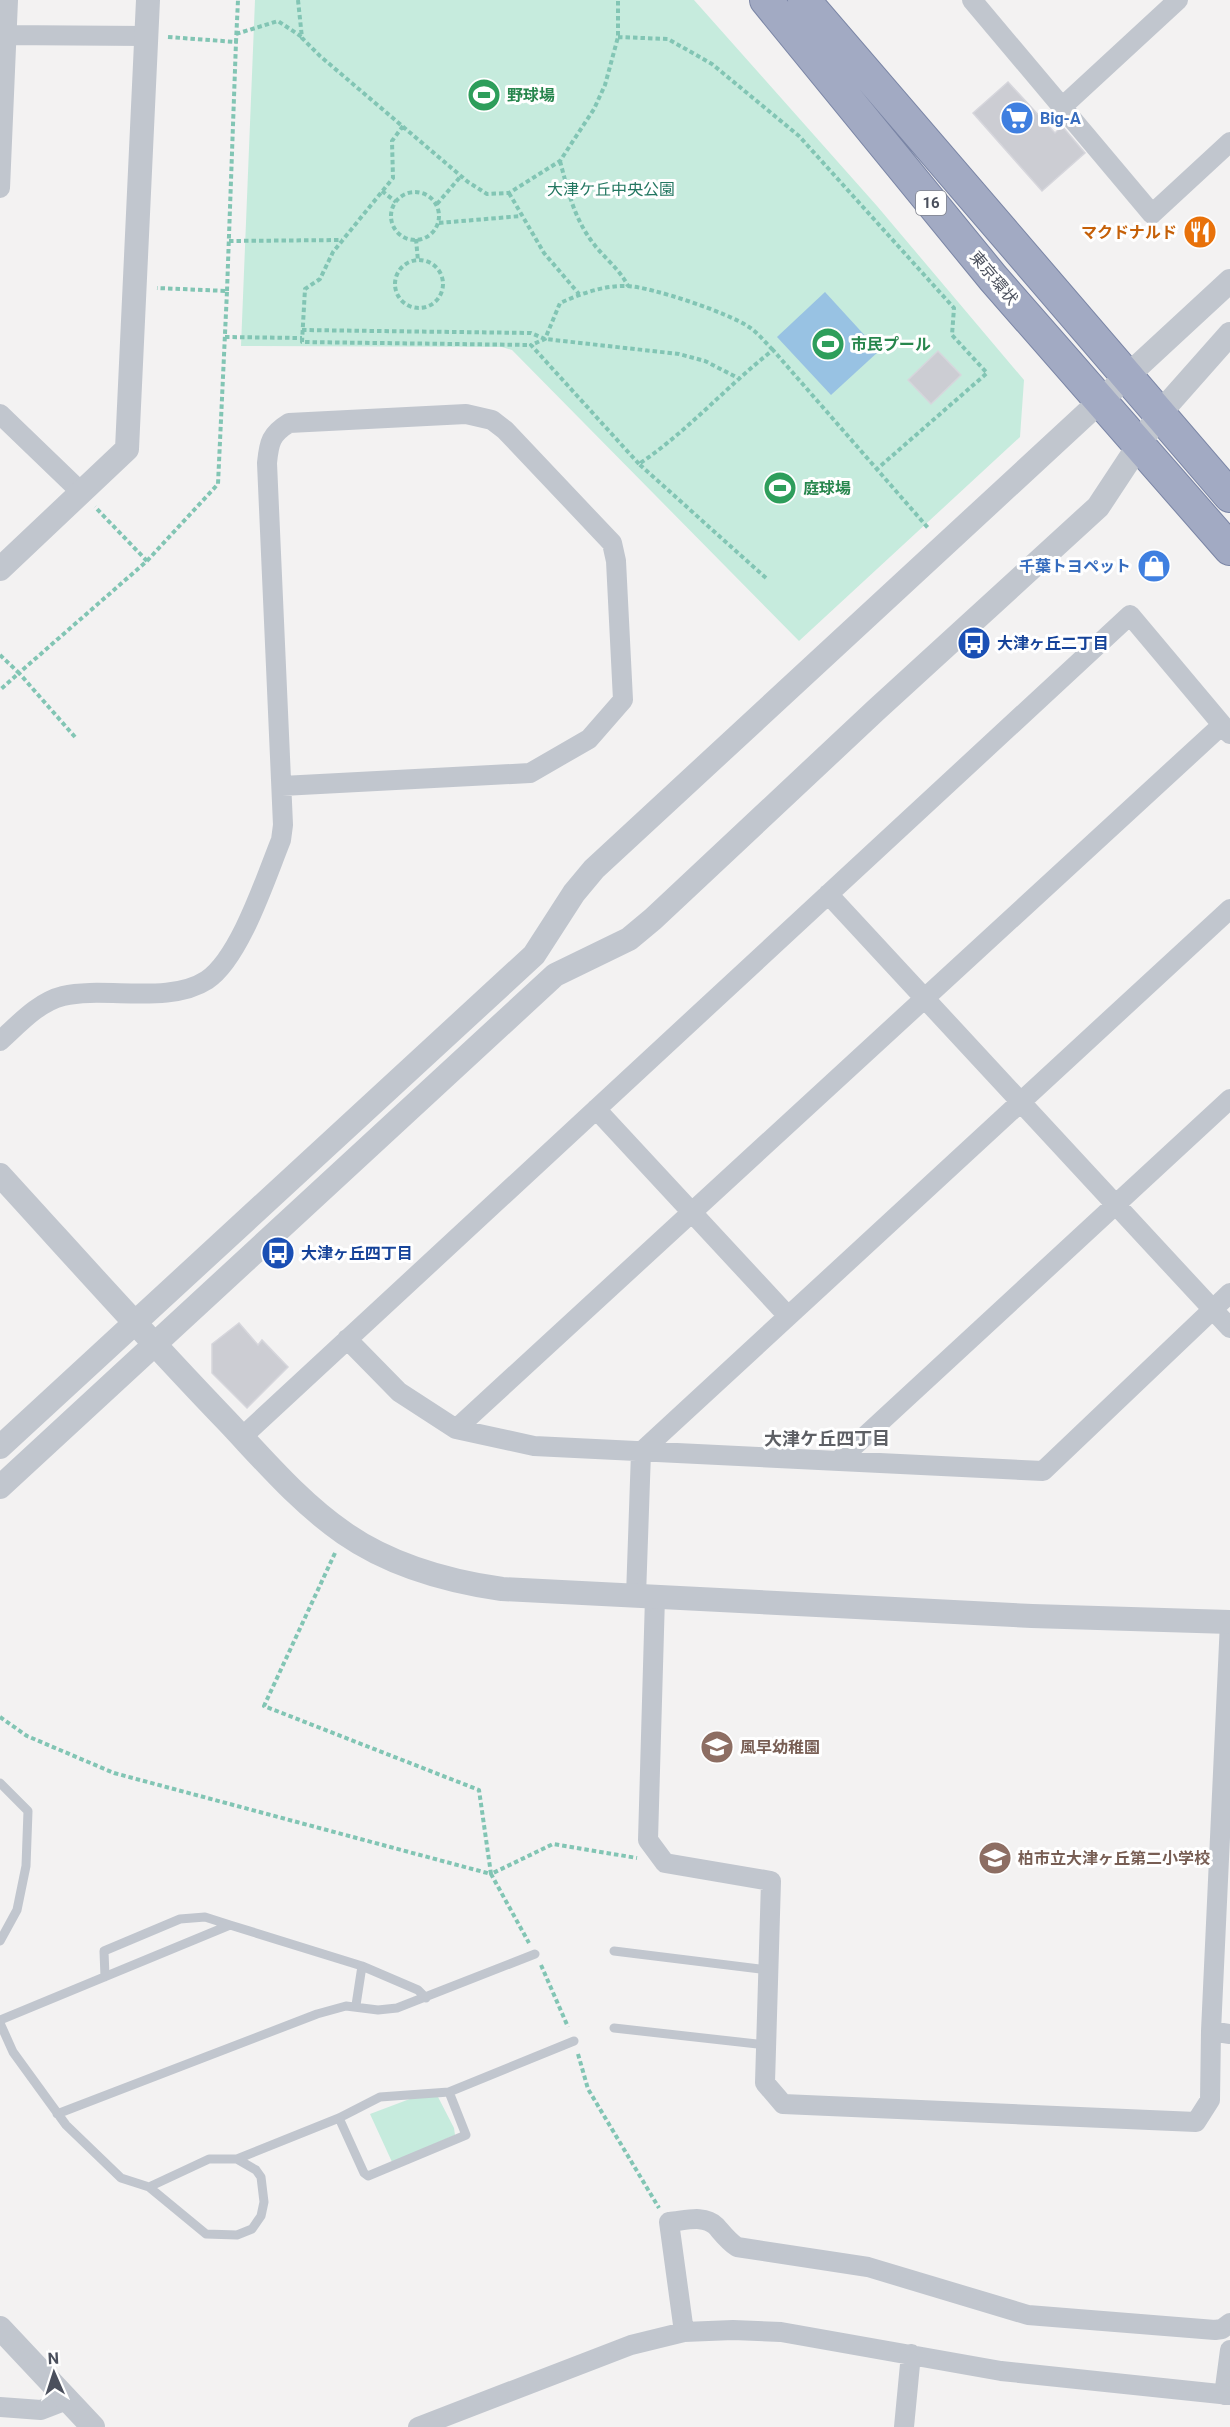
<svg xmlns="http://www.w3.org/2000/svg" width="1230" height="2427" viewBox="0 0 1230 2427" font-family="Roboto,'Noto Sans JP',sans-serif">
<rect width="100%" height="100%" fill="#f3f2f2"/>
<!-- green -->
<path fill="#c6ebdd" d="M 255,0 L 694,0 L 877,206 L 1024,380 L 1020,437 L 799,641 L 512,350 L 502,347 L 241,346 Z
M 437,2095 L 454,2128 L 455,2135 L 392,2162 L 370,2114 L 415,2097 Z"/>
<!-- water -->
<path fill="#98c2e3" d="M 825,292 L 879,351 L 831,395 L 777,337 Z"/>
<!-- building -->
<path fill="#cccdd3" stroke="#d6d6dc" stroke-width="1.5" d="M 1008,82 L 1055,133 L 1062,126 L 1085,153 L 1042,191 L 973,113 Z
M 938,351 L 961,375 L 931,404 L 908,380 Z
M 239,1323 L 258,1345 L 262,1340 L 288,1367 L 247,1408 L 212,1373 L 212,1344 Z"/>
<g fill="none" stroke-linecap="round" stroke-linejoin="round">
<defs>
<path id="trunk" d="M 766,0 L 993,278 L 1230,549
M 804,0 L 1230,496"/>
</defs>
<!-- trunk casing -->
<use href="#trunk" stroke="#7a85a5" stroke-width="34"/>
<!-- path -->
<path stroke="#82c5b4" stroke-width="4" stroke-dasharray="4.5 3" stroke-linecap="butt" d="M 298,0 L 302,38 L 320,56 L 468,182 L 487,194 L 509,193 L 560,161 L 594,109 L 605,85 L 618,37 L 618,0
M 236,34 L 278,21 L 302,37
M 168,37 L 236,42 L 238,0
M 618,37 L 668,39 L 712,64 L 799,136 L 954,308 L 952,335 L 987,373 L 877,469
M 403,126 L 392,141 L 393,178 L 333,252 L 320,279 L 305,289 L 302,342 L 531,345
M 560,161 C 568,191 574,218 593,243 C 604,258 619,268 628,286
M 382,191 L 396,202
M391 216a24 24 0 1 1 48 0a24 24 0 1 1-48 0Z
M 509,193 L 544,253 L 579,294
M 437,204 L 461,176
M 439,223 L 521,216
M 416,239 L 418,261
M 229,241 L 342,240
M395 284a24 24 0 1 1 48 0a24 24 0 1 1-48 0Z
M 227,291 L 236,42
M 302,330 L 531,333 L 545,339 L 679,354 L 705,361 L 738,378
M 225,337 L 302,338
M 639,464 L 531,345 L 545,339 L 560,303 C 580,294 605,285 627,286 C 652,287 729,313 749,327 C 758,333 765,342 773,350
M 147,561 L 218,484 L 227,291 L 157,288
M 766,578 L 639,464 C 688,431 727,386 773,350 L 929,529
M 0,655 L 19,673 L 0,690
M 75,737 L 19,673 L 147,561 L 95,507
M 335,1553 L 264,1706 L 479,1790 L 491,1874 L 553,1844 L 637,1858
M 0,1717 L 27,1736 L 114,1773 L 491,1874 L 529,1943
M 541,1965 L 568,2027
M 578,2054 L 588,2089 L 659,2208"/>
<!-- service -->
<path stroke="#c1c6ce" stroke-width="9" d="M 0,1783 L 28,1811 L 26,1866 L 17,1910 L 0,1941
M 614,1951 L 768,1970
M 105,1977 L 104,1951 L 180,1919 L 205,1917 L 230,1925
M 356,2005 L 362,1966
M 0,2020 L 230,1925 L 362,1966 L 418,1990 L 426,1998
M 0,2023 L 13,2052 L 66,2125 L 121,2178 L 149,2187 L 206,2234 L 237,2235 L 252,2229 L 261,2216 L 264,2202 L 261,2177 L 256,2170 L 237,2159 L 209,2159 L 149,2187
M 614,2028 L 766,2045
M 57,2114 L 317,2014 L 346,2006 L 378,2010 L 397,2008 L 535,1954
M 339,2118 L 364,2173 L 368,2176 L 466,2135 L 449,2092
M 237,2159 L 339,2118 L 380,2097 L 449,2092 L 574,2041"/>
<!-- minor -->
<path stroke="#c1c6ce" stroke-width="20" d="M 972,0 L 1152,214 L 1230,142
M 0,35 L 147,36
M 1062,107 L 1178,0
M 0,188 L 8,0
M 0,414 L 82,493
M 828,894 L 1230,1328
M 0,1041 C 18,1025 38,1002 63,996 C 104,986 169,1005 207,980 C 240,958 266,877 281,840 L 283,825 L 267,463 C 269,442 271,434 289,423 L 466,414 L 492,420 L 505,430 L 612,543 L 616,561 L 623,700 L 589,739 L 530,773 L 282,786
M 596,1109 L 788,1316
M 347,1339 L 399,1392 L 456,1429 L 534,1446 L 1043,1471 L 1230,1293
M 456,1429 L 1222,725
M 242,1437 L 1130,615 L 1230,734
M 838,1461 L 1230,1099
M 636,1596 L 641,1452 L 1230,909
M 655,1597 L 648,1840 L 665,1863 L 771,1881 L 765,2083 L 783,2104 L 1196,2122 L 1210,2100 L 1211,2031
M 1230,1622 L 1211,2031 L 1230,2034
M 684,2332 L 669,2222 C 684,2221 704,2214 716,2226 C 723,2234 728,2241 737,2247 L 868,2267 L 1028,2315 L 1215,2330 L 1222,2329 L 1230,2323
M 1224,2395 L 1230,2350
M 0,2407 L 41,2410 L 67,2400
M 418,2427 L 631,2345 L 684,2332 L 733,2330 L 781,2332 L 1001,2371 L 1230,2395
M 904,2427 L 911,2354"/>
<!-- tertiary -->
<path stroke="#c1c6ce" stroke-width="24" d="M 0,569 L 127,449 L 148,0
M 0,1175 C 75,1257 149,1340 226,1420 C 263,1459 299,1502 344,1533 C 390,1565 446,1581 502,1589 L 1032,1616 L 1230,1622
M 0,1447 L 534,955 L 574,893 L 594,869 L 1230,281
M 0,1487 L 555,975 L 629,939 L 653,919 L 876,710 L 1098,507 L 1160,413 L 1230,334
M 0,2328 L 93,2427"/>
<!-- trunk -->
<use href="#trunk" stroke="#a2aac3" stroke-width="32"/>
</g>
<!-- icons -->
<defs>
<symbol id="stadium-disc" viewBox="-11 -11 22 22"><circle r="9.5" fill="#2e9e5b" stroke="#fff"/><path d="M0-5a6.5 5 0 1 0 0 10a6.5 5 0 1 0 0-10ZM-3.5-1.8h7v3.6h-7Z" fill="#fff"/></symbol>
<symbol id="supermarket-disc" viewBox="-11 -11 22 22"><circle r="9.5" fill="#3f7fe0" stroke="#fff"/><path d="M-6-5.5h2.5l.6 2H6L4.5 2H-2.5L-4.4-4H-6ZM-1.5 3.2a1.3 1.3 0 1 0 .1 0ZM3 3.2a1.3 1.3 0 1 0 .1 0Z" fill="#fff"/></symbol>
<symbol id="restaurant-disc" viewBox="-11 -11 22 22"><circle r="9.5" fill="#e8710a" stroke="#fff"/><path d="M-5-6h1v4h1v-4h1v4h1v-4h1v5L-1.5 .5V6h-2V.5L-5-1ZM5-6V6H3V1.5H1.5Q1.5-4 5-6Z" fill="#fff"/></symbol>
<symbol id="shop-disc" viewBox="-11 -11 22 22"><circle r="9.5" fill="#3f7fe0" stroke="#fff"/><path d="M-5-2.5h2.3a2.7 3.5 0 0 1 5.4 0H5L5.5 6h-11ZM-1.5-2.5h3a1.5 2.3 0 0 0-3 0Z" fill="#fff"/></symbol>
<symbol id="bus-disc" viewBox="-11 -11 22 22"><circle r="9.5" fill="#1a4fb4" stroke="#fff"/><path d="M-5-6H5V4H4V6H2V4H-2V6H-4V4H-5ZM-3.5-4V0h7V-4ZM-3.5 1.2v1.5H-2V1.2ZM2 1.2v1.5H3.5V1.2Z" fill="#fff"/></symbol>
<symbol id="school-disc" viewBox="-11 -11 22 22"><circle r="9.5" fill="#8d6e63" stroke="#fff"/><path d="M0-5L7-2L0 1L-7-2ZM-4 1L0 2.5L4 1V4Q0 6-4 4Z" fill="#fff"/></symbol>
</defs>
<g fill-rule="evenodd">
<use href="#stadium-disc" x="465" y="76" width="38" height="38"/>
<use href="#supermarket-disc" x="998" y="99" width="38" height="38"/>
<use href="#restaurant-disc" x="1181" y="213" width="38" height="38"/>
<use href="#stadium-disc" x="809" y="325" width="38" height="38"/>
<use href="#stadium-disc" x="761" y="469" width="38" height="38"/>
<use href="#shop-disc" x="1135" y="547" width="38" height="38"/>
<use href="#bus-disc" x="955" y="624" width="38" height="38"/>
<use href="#bus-disc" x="259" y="1234" width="38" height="38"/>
<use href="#school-disc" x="698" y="1728" width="38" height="38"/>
<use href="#school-disc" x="976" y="1839" width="38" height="38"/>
</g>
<g text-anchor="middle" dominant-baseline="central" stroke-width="6" stroke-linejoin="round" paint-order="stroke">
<!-- shield labels -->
<rect fill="#fff" stroke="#81848e" stroke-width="1.5" x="916" y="191" width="30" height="24" rx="4.5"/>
<g font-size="15" font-weight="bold" fill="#4b505d">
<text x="931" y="203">16</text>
</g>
<!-- leisure labels -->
<g font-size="16" font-weight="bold" fill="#27864d" stroke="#fff" text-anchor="start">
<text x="507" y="95">野球場</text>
<text x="851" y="344">市民プール</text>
<text x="803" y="488">庭球場</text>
</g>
<!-- shop labels -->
<g font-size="16" font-weight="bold" fill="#366cbe" stroke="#fff" text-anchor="start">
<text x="1040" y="118">Big-A</text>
<text x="1131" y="566" text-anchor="end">千葉トヨペット</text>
</g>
<!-- park labels -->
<g font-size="16" fill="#237761" stroke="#fff">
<text x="611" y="189">大津ケ丘中央公園</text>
</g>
<!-- food labels -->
<g font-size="16" font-weight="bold" fill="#c56008" stroke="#fff" text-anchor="end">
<text x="1177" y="232">マクドナルド</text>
</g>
<!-- street labels -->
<g font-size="16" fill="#4b505d" stroke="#fff">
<text transform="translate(994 278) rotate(50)">東京環状</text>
</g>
<!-- transit labels -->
<g font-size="16" font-weight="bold" fill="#164399" stroke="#fff" text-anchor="start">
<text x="997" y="643">大津ヶ丘二丁目</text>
<text x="301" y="1253">大津ヶ丘四丁目</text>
</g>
<!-- education labels -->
<g font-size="16" font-weight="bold" fill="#785e54" stroke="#fff" text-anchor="start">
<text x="740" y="1747">風早幼稚園</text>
<text x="1018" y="1858">柏市立大津ヶ丘第二小学校</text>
</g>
<!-- neighbourhood labels -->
<g font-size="18" font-weight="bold" fill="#5e6065" stroke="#fff">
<text x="827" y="1438">大津ケ丘四丁目</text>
</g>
</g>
<!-- north arrow -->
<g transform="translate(54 2373) rotate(357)" stroke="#ffffff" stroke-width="4.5" paint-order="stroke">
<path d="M0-4.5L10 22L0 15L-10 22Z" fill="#4b505d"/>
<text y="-9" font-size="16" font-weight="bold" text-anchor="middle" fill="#4b505d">N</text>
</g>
</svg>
